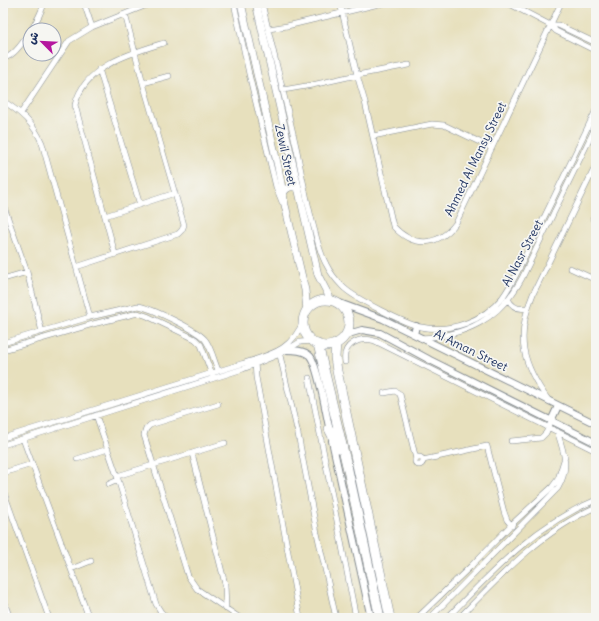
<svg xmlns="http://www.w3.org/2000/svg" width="599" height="621" viewBox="0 0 599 621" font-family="Delius,'Playpen Sans Arabic',sans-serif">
<rect width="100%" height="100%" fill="#f6f6f2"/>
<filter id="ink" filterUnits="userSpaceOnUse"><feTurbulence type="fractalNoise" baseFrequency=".025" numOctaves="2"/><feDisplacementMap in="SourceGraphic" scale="8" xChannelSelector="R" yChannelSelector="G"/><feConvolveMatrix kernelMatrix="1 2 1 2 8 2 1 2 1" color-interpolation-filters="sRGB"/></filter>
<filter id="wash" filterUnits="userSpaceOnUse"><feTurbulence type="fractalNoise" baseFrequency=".012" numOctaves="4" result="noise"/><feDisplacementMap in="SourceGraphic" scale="16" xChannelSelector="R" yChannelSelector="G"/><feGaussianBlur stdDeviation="0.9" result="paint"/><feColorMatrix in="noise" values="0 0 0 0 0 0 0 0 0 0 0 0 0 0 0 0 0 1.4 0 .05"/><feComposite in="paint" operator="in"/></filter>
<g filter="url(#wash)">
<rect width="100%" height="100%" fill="#e7e0bd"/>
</g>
<g filter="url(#ink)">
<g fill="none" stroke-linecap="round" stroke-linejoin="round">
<defs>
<path id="minor" d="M 84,3 L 92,27
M 234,3 L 249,74 L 276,187 L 282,202
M 262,3 C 273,52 286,101 297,151 C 302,177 307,203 314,228 C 317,240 320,253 326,264 C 330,272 336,280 342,286 C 353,298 406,324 421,327 C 451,333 483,321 502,298 C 516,279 525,255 536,234 C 556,192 576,151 596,110
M 340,3 L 357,75 L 365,102 L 393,226 C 413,248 438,247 456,223 L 561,3
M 508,3 L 550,25 L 556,31 L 596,51
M 550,25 L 558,25 L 596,43
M 269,29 L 287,26 L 383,3
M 3,56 L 7,57 C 19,53 41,16 44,3
M 99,69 L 140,205
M 143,83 L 169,76
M 283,90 L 312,85 L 357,75 L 409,65
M 3,101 C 21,112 34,124 42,143 L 90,317
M 21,113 L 69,41 L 92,27 L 152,3
M 373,136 L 432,124 L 444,125 L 492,148
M 3,204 L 27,272 L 42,332
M 105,216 L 175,193
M 593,219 L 596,221
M 115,254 L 75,105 C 84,66 131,53 164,43
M 76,267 L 178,234 L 182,230 L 184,225 L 143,83 L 125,14
M 570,268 L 596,280
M 3,279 L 27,272
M 508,299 C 512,307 518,310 527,308
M 420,338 C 466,336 500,319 522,278 L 596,126
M 3,343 L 90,317 L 138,306 C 151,308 200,331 206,341 C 212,350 214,361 218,370
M 3,350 L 93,324 L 138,313 L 147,316 L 195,339 L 201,345 L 212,375
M 279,351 L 298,434 L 317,533 L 336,618
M 255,362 L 256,377 L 300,618
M 345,362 C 342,344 360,336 375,341 L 596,451
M 309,378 L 356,618
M 384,393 L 395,391 L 400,394 L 416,459
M 549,401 C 522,364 515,337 533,294 L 596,165
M 218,404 L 150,425 L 146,429 L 144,435 L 188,576 L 197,589 L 240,618
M 96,415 L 117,476 L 156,604 L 161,612 L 167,618
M 3,438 L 241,364 C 272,354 292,351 304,319
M 23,439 L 89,618
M 511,441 L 541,438 L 546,433 L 550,424
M 3,445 L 243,369 L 280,354 L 300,342 L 313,341
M 192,453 L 225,584 L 226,609
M415 461a4 4 0 1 1 8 0a4 4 0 1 1-8 0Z
M 77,459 L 108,449
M 423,460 L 487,446 L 504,512 L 507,520 L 512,526
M 3,473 L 32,464
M 117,476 L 225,443
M 109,484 L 118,480
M 3,490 L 49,618
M 71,569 L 91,561
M 3,599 L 10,618
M 155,618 L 161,612
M 417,618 L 471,566 L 511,525 L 552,487 L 558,479 L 565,457
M 430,618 L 558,488 C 570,468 564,452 557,431
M 447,618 C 492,572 535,524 596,500
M 459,618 C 500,576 542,531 596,507"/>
<path id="tertiary" d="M 334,301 L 383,319 L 596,424
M 414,334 L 416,326
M 345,335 L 362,330 L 380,333 L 430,360 L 596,443
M 286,350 C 294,350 304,350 310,356 C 318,365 327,418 330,432
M 551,421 L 558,406
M 332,441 L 371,618"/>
<path id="secondary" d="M 241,3 L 278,167 L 285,205 L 305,290 L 307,311
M 256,3 L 318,275 L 331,300
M 283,195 C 285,187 293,184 299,190"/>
<path id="motorway" d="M303 323a23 23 0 1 1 46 0a23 23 0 1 1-46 0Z
M 336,343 L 335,357 L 337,371 L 390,618
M 318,344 L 348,470 L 380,618
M 329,429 L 339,449"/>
</defs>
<!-- minor casing -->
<use href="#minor" stroke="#81888e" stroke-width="6"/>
<!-- tertiary casing -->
<use href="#tertiary" stroke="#81888e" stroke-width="8"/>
<!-- secondary casing -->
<use href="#secondary" stroke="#81888e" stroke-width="8"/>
<!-- motorway casing -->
<use href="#motorway" stroke="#81888e" stroke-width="10"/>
<!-- minor -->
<use href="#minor" stroke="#fff" stroke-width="5"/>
<!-- tertiary -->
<use href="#tertiary" stroke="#fff" stroke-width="6"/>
<!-- secondary -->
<use href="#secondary" stroke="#fff" stroke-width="7"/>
<!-- motorway -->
<use href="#motorway" stroke="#fff" stroke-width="9"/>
</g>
</g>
<g text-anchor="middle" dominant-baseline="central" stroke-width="3.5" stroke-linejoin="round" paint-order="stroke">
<!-- street labels -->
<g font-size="12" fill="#1b2f5e" stroke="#f6f6f2">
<text transform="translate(286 155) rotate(78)">Zewil Street</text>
<text transform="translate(475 159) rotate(-64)">Ahmed Al Mansy Street</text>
<text transform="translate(522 253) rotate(-62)">Al Nasr Street</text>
<text transform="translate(471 350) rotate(26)">Al Aman Street</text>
</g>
</g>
<!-- margin -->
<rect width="599" height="621" fill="none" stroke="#f6f6f2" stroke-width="16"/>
<!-- north arrow -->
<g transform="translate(42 42) rotate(294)"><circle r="19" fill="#f6f6f2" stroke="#9ea6b7"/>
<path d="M0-3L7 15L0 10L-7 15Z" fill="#b5179e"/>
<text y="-6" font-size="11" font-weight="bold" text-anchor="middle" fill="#1b2f5e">ش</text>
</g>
</svg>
